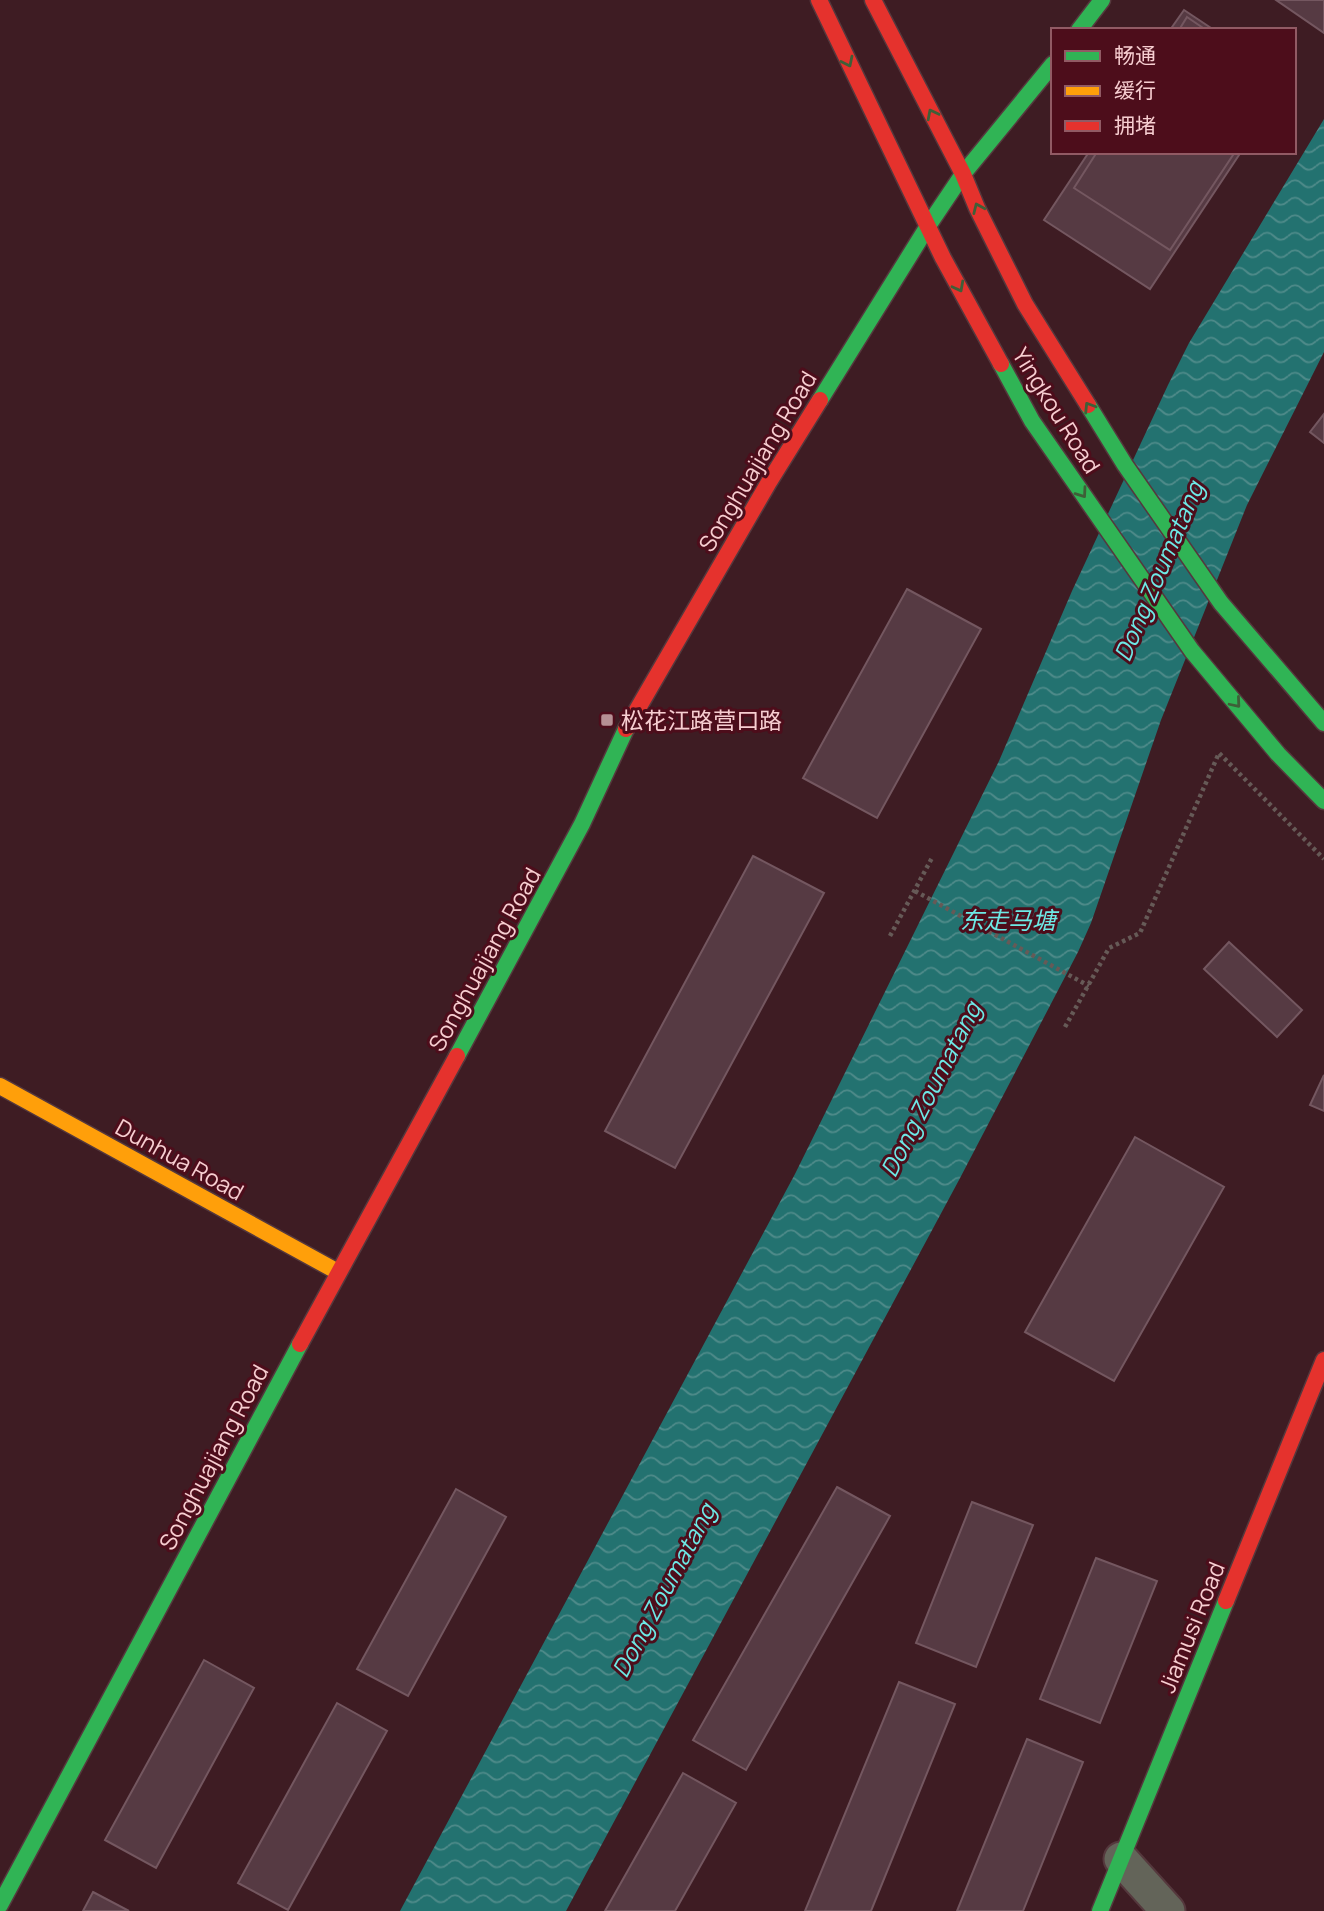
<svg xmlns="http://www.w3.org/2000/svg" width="1324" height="1911" viewBox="0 0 1324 1911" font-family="Manrope,'Noto Sans SC',sans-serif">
<defs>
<pattern id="water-waves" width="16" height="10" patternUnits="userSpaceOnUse" patternTransform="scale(1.75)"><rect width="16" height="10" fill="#237270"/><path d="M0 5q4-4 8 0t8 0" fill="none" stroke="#4f8b8a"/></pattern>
</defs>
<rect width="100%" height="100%" fill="#3e1c23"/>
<!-- water -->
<path fill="url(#water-waves)" d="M 1324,119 L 1324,352 L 1247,505 L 1161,720 L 1091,923 L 1078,952 L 959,1180 L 566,1911 L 400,1911 L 795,1174 L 999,761 L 1072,591 L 1168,385 L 1189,343 Z"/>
<!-- building -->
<path fill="#563a43" stroke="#745760" stroke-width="2" d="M 1276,0 L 1324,0 L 1324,33 Z
M 1184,10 L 1214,30 L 1170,30 Z
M 1187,17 L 1206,30 L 1179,30 Z
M 1089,152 L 1241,152 L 1150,289 L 1044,220 Z
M 1097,152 L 1235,152 L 1170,250 L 1074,188 Z
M 1324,414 L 1324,443 L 1310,432 Z
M 907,589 L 981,629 L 877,818 L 803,778 Z
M 753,856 L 824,893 L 675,1168 L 605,1131 Z
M 1229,942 L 1302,1010 L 1277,1037 L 1204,969 Z
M 1324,1075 L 1324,1111 L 1310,1105 Z
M 1135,1137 L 1224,1187 L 1114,1381 L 1025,1332 Z
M 837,1487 L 890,1516 L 746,1770 L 693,1740 Z
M 456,1489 L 506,1517 L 408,1696 L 357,1669 Z
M 972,1502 L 1033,1525 L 976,1667 L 916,1643 Z
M 1096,1558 L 1157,1581 L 1100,1723 L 1040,1699 Z
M 204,1660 L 254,1688 L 156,1868 L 105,1840 Z
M 899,1682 L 955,1704 L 871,1911 L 805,1911 Z
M 337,1703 L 387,1731 L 288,1910 L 238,1883 Z
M 1027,1739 L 1083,1762 L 1023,1911 L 957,1911 Z
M 683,1773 L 736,1803 L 675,1911 L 605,1911 Z
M 93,1892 L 129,1911 L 83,1911 Z"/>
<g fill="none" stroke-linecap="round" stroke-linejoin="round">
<defs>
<path id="street" d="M 1121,1859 L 1168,1911"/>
<path id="fast" d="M 1079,30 L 1102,0
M 1001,364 L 1032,421 L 1192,651 L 1278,754 L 1324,801
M 820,400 L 928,226 L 963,174 L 1053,64
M 1088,405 L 1125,465 L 1221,603 L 1324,723
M 457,1056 L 582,824 L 626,729
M 0,1905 L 300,1344
M 1100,1911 L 1226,1601"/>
<path id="slow" d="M 0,1086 L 338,1272"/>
<path id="jam" d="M 819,0 L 943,258 L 1001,364
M 873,0 L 963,174 L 977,208 L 1025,304 L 1088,405
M 626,729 L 769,482 L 820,400
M 300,1344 L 457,1056
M 1226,1601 L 1324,1360"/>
</defs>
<!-- street casing -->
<use href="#street" stroke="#55383d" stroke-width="37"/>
<!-- fast casing -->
<use href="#fast" stroke="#55383d" stroke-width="19"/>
<!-- slow casing -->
<use href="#slow" stroke="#55383d" stroke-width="19"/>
<!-- jam casing -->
<use href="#jam" stroke="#55383d" stroke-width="19"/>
<!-- path -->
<path stroke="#665a57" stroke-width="4.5" stroke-dasharray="3.5 3.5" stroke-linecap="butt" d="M 915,891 L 1089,986
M 890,936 L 933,856
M 1065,1027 L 1109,948 L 1140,933 L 1219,753 L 1324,859"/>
<!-- street -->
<use href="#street" stroke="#636459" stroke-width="33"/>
<!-- fast -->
<use href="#fast" stroke="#30b455" stroke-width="16"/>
<!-- slow -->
<use href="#slow" stroke="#ff9f0a" stroke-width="16"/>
<!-- jam -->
<use href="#jam" stroke="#e5322d" stroke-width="16"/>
</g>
<!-- one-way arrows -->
<defs><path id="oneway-chevron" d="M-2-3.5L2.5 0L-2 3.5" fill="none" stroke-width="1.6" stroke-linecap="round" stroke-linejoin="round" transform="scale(1.75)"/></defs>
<g stroke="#3e6038">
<use href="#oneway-chevron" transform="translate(848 62) rotate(64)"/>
<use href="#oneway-chevron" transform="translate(932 114) rotate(-117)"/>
<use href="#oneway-chevron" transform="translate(978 208) rotate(-114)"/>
<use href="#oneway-chevron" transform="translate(959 287) rotate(62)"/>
<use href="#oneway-chevron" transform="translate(1089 407) rotate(-122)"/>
<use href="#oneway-chevron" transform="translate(1082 493) rotate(55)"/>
<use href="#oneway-chevron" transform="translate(1236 703) rotate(50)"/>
</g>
<!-- markers -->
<rect fill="#b69094" stroke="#4d0d1b" stroke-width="2.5" x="600" y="713" width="14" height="14" rx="3.5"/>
<g text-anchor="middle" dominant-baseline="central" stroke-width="6" stroke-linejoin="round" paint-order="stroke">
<!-- street labels -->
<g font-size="23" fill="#f7ced1" stroke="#4d0d1b">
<text transform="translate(1057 410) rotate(58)">Yingkou Road</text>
<text transform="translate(757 461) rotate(-59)">Songhuajiang Road</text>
<text transform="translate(484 959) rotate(-61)">Songhuajiang Road</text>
<text transform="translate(180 1159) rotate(29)">Dunhua Road</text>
<text transform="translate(213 1457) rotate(-62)">Songhuajiang Road</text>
<text transform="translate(1191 1627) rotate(-68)">Jiamusi Road</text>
</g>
<!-- poi labels -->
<g font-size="23" fill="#f7ced1" stroke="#4d0d1b" text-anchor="start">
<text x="621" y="720">松花江路营口路</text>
</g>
<!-- water labels -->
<g font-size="24" font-style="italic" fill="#6de9e6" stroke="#4d0d1b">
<text transform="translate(1158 571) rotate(-67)">Dong Zoumatang</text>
<text x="1008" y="919">东走马塘</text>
<text transform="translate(930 1089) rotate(-63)">Dong Zoumatang</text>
<text transform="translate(663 1590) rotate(-62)">Dong Zoumatang</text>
</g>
</g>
<!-- legend -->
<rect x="1051" y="28" width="245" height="126" fill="#4d0d1b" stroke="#915a64" stroke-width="2"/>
<rect x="1065" y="51" width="35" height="10" fill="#30b455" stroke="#915a64" stroke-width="2"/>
<text x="1114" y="63" font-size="21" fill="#f7ced1">畅通</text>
<rect x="1065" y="86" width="35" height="10" fill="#ff9f0a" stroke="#915a64" stroke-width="2"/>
<text x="1114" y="98" font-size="21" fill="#f7ced1">缓行</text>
<rect x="1065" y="121" width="35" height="10" fill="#e5322d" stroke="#915a64" stroke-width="2"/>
<text x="1114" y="133" font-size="21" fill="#f7ced1">拥堵</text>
</svg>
